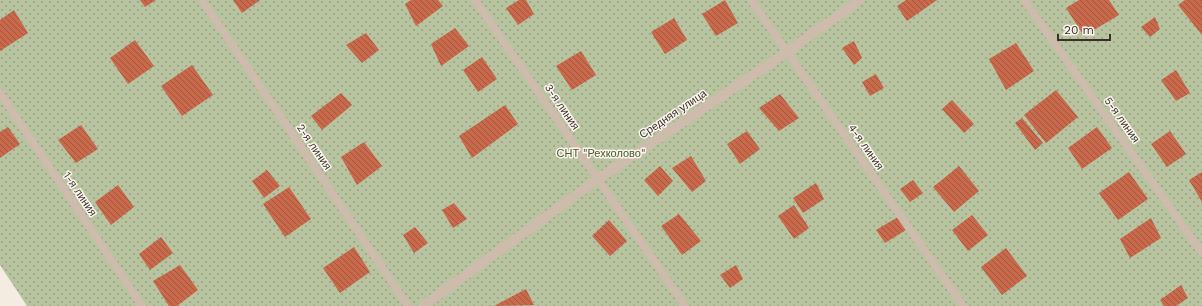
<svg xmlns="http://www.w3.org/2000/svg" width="1202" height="306" viewBox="0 0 1202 306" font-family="'Work Sans',sans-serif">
<defs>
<pattern id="grass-dots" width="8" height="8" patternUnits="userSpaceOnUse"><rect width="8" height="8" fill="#b8c4a0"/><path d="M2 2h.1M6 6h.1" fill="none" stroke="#97a083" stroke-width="1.8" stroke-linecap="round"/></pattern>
<pattern id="building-back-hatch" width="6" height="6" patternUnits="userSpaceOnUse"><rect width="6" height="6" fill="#c8694b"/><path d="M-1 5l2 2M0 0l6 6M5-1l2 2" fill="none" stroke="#a4573f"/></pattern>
</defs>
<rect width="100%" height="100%" fill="#f4ebe1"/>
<!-- grass -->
<path fill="url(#grass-dots)" d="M 0,0 L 1202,0 L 1202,306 L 27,306 L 0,265 Z"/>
<!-- building -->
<path fill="url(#building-back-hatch)" d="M 140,0 L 156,0 L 145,7 Z
M 233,0 L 260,0 L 242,13 Z
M 411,0 L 438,0 L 443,6 L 416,26 L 405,4 Z
M 519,0 L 526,0 L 534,14 L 518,25 L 506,8 Z
M 725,0 L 738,23 L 716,36 L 702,14 Z
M 906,0 L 937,0 L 907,21 L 897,6 Z
M 1079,0 L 1109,0 L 1119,15 L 1084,36 L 1066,8 Z
M 1185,0 L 1202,0 L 1202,35 L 1178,5 Z
M 14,10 L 28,33 L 0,51 L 0,20 Z
M 1155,17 L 1160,29 L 1150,37 L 1141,27 Z
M 674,18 L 687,40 L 665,54 L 651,32 Z
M 455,28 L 469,46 L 441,66 L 431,44 Z
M 366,33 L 379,50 L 362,63 L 346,45 Z
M 135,40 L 154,66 L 128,84 L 110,58 Z
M 854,41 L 862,58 L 854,65 L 842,48 Z
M 1016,43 L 1034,71 L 1006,90 L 989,59 Z
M 581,51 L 596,75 L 572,90 L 556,66 Z
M 482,57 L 497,79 L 478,92 L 463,70 Z
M 192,65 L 213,95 L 182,116 L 161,86 Z
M 1176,70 L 1190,93 L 1176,101 L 1161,80 Z
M 876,74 L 884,88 L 870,96 L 862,82 Z
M 1056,90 L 1078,117 L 1046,143 L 1024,115 Z
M 341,93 L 352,105 L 322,130 L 311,116 Z
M 780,94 L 799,118 L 779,131 L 759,108 Z
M 952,100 L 974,124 L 964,133 L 942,109 Z
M 505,105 L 518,124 L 472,158 L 459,136 Z
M 1022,118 L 1043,143 L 1035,150 L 1015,123 Z
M 81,125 L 98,149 L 76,163 L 58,140 Z
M 8,127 L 20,144 L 0,158 L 0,132 Z
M 1097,127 L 1112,148 L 1082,169 L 1068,148 Z
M 747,131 L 760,149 L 740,164 L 727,144 Z
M 1170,131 L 1186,154 L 1167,167 L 1151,144 Z
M 364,142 L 382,166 L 357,185 L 341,157 Z
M 691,156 L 706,181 L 692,192 L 672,168 Z
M 660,166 L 673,181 L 658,196 L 644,180 Z
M 959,166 L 979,191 L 954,212 L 933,187 Z
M 267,170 L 280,186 L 264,198 L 252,181 Z
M 1129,172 L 1148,199 L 1118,220 L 1099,193 Z
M 1202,172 L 1202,202 L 1189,180 Z
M 913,180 L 923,193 L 910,202 L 900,189 Z
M 816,183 L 824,199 L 803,213 L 793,198 Z
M 118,185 L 134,207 L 111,225 L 95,202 Z
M 289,187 L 311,219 L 285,237 L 263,204 Z
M 454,203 L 467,219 L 453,228 L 442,210 Z
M 794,205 L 809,228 L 794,239 L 778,216 Z
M 679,214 L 701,241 L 682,255 L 661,226 Z
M 972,215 L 988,235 L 968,251 L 952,230 Z
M 898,217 L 906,230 L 885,243 L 876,230 Z
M 1151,218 L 1161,238 L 1130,258 L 1120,239 Z
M 609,220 L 627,241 L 610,256 L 592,236 Z
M 415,227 L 428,243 L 414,253 L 403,235 Z
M 161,237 L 173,253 L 150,270 L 139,254 Z
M 354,247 L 370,272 L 340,293 L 323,268 Z
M 1006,248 L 1027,276 L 1002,295 L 981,267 Z
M 180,265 L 198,290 L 177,306 L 169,306 L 153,281 Z
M 736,265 L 743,279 L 730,288 L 720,275 Z
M 1181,285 L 1188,298 L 1176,306 L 1164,306 L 1160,300 Z
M 526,289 L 534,305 L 494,306 Z"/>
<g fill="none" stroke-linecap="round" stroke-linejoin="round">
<!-- lane -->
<path stroke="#cdbbac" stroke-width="8" d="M 202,0 L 408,306
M 475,0 L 685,306
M 751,0 L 963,306
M 1024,0 L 1202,253
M 0,93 L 142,306"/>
<!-- street -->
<path stroke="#cdbbac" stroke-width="10" d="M 423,306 L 598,179 L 787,52 L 860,0"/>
</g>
<g text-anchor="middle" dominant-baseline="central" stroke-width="3" stroke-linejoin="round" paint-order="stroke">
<!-- street labels -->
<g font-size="11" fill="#3b302b" stroke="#fbf5ee">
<text transform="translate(562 107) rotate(56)">3-я линия</text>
<text transform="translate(673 114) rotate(-34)">Средняя улица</text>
<text transform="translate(1122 120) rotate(55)">5-я линия</text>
<text transform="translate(314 147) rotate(56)">2-я линия</text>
<text transform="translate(866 147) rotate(55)">4-я линия</text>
<text transform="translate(80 194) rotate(56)">1-я линия</text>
</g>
<!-- park labels -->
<g font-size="11" fill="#4a5a2e" stroke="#fbf5ee">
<text x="601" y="153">СНТ "Рехколово"</text>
</g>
</g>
<!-- scale -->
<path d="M1058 34v6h52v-6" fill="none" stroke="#3b302b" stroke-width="2"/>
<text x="1064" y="34" font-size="12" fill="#3b302b" stroke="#fbf5ee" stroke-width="3" paint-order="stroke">20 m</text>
</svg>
